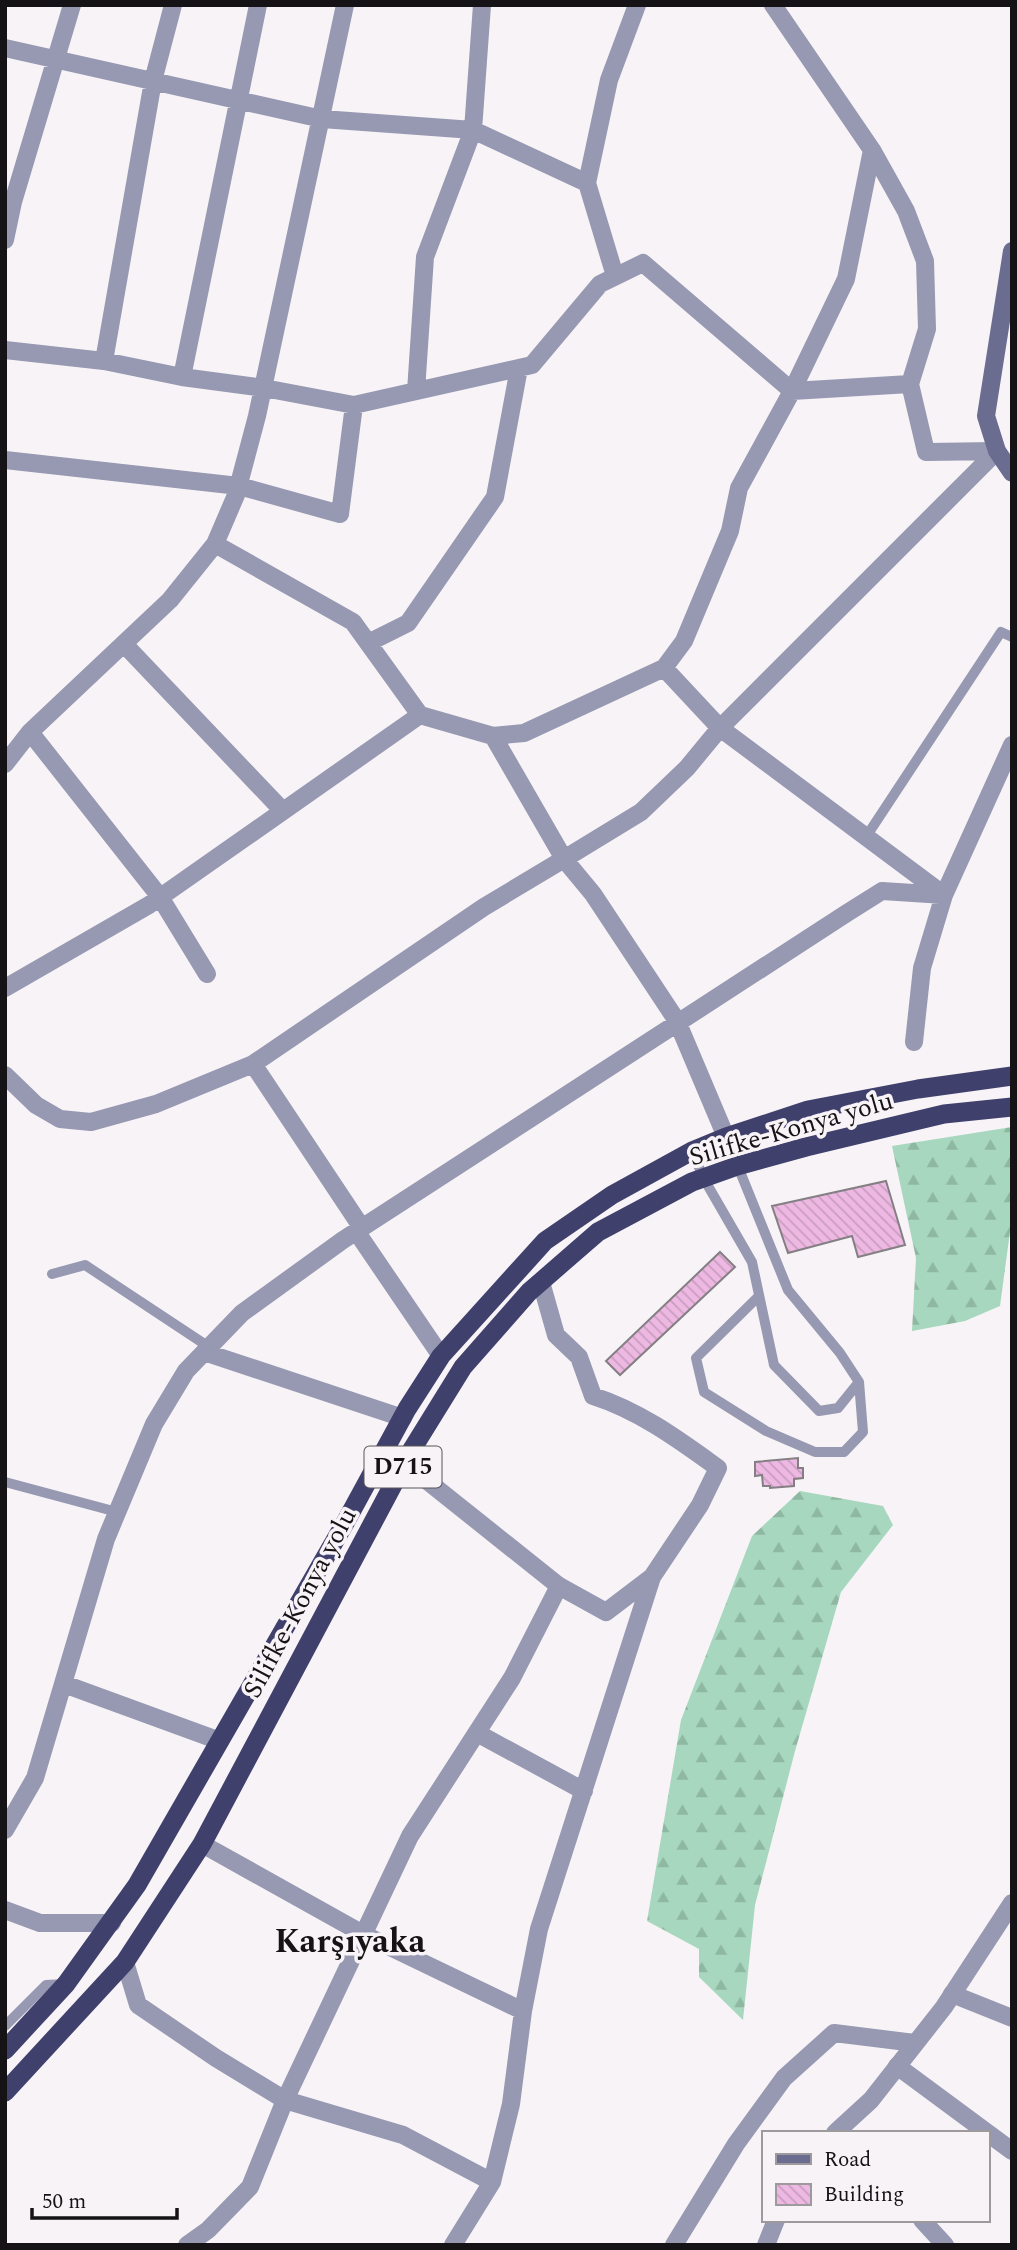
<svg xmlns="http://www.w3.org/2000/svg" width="1017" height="2250" viewBox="0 0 1017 2250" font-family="Spectral,serif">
<defs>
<pattern id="forest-firs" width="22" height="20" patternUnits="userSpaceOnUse" patternTransform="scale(1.75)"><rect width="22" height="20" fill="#a7d7be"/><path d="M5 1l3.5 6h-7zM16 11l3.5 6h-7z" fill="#8fb8a2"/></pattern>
<pattern id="building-back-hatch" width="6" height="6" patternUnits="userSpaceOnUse" patternTransform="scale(1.75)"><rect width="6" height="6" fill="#edb8e2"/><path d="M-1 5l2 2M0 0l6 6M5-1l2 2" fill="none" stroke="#ca9dc1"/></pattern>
</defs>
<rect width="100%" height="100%" fill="#f7f3f7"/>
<!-- forest -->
<path fill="url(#forest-firs)" d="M 1012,1127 L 1012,1217 L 1000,1306 L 965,1321 L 912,1331 L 916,1258 L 892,1146 Z
M 800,1491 L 883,1506 L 893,1525 L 841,1592 L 795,1751 L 755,1905 L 743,2020 L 699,1977 L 699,1949 L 647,1921 L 681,1720 L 752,1536 Z"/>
<!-- building -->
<path fill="url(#building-back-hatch)" stroke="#837f82" stroke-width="2" d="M 886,1181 L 905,1245 L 858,1257 L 852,1236 L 788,1253 L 772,1206 Z
M 720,1252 L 735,1267 L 620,1375 L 606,1361 Z
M 798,1458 L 798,1468 L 803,1468 L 803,1478 L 794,1479 L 794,1486 L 770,1488 L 770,1486 L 763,1486 L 762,1475 L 755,1476 L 755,1462 Z"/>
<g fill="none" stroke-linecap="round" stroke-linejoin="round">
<!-- service -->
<path stroke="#9798b1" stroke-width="10" d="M 866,837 L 1001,632 L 1012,637
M 692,1151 L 704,1179 L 752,1262 L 774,1365 L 819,1411 L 838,1408 L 859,1382 L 840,1353 L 788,1290 L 726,1137
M 52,1274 L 85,1265 L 209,1347
M 759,1296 L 696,1358 L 704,1392 L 766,1431 L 815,1452 L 844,1452 L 863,1432 L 859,1382
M 5,1482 L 117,1512
M 5,2026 L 46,1985 L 66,1984"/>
<!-- minor -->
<path stroke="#9798b1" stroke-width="18" d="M 773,5 L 872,150 L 906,211 L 925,261 L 927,329 L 910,384
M 5,48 L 322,119 L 473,130 L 587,183 L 615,276
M 587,183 L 609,80 L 637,5
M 5,240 L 13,202 L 72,5
M 5,350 L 104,361 L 153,81 L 173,5
M 104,361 L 182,377 L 258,5
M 182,377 L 264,388 L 354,405 L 532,365 L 600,284 L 643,263 L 792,391 L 910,384 L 926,452 L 997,451
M 416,391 L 425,257 L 473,130 L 482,5
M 5,460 L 239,486 L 340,514 L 354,405
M 368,643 L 408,623 L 495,497 L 519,368
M 124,644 L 283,811
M 664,668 L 684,641 L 730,531 L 739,488 L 792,391 L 846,279 L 872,150
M 420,715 L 493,736 L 524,733 L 664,668 L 720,728 L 944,895 L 922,968 L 914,1042
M 30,732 L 160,897 L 207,974
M 493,736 L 564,859 L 641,812 L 687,768 L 720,728 L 997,451
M 5,764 L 30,732 L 170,600 L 215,544 L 236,495 L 257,416 L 345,5
M 5,988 L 149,905 L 420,715 L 353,622 L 215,544
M 253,1064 L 362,1228
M 5,1075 L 36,1105 L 60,1119 L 91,1122 L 156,1104 L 253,1064 L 484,907 L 564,859 L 593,894 L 677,1021 L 726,1137
M 356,1231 L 441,1356
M 541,1282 L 556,1335 L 579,1357 L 593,1396 C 640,1411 679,1440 718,1468 L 700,1505 L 652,1577 L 606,1612 L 559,1586
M 204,1352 L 403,1418
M 64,1684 L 220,1741
M 477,1733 L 584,1791
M 5,1830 L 35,1778 L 106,1539 L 154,1424 L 186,1371 L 242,1313 L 343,1240 L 847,913 L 882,891 L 944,895 L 1012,745
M 202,1844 L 365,1935 L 523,2011
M 5,1910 L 40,1923 L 112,1923
M 125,1962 L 138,2005 L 216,2058 L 285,2100 L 403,2135 L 492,2182 L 511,2104 L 523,2011 L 539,1929 L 652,1577
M 952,1994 L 1012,2018
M 897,2066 L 1012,2151
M 922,2220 L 945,2245
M 453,2245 L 492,2182
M 674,2245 L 736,2144 L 784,2078 L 834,2033 L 915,2043"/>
<!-- tertiary -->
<path stroke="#9798b1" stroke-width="18" d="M 835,2133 L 871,2100 L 944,2007 L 1012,1903
M 187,2245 L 208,2230 L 250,2187 L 285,2100 L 410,1836 L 512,1678 L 559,1586 L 386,1448
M 766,2245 L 776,2220"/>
<!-- secondary -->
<path stroke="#6a6c90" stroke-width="18" d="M 1012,251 L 986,416 L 997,451 L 1012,473"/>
<!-- trunk -->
<path stroke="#40406c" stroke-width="19" d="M 5,2050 L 66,1984 L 137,1885 L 345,1523 L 407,1409 L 441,1356 L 545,1241 L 612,1195 L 692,1151 L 726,1137 L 808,1110 L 918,1089 L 1012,1076
M 5,2092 L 125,1962 L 202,1844 L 411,1451 L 463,1367 L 529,1292 L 598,1232 L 692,1182 L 737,1166 L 806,1147 L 944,1114 L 1012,1107"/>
</g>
<g text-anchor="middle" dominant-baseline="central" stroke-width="7" stroke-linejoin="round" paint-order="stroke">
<!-- shield labels -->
<rect fill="#f7f3f7" stroke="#595659" stroke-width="2" x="364.5" y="1446.5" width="77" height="41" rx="5"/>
<g font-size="24" font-weight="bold" fill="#151315">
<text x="403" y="1467">D715</text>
</g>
<!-- street labels -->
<g font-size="26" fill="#151315" stroke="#f7f3f7">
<text transform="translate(791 1129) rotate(-16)">Silifke-Konya yolu</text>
<text transform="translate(300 1603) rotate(-62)">Silifke-Konya yolu</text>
</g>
<!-- district labels -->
<g font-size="33" font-weight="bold" fill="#151315" stroke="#f7f3f7">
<text x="350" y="1942">Karşıyaka</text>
</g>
</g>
<!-- border -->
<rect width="1017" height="2250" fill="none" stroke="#151315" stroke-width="14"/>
<!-- legend -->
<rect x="762" y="2131" width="228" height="91" fill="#f7f3f7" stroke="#9d999d" stroke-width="2"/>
<rect x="776" y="2154" width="35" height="10" fill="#6a6c90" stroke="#9d999d" stroke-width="2"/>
<text x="824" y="2166" font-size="21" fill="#151315">Road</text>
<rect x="776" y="2184" width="35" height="21" fill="url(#building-back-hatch)" stroke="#9d999d" stroke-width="2"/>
<text x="824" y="2201" font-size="21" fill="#151315">Building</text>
<!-- scale -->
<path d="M32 2208v10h145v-10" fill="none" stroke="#151315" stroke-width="3.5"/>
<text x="42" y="2208" font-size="21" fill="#151315" stroke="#f7f3f7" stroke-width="5" paint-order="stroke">50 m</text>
</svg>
